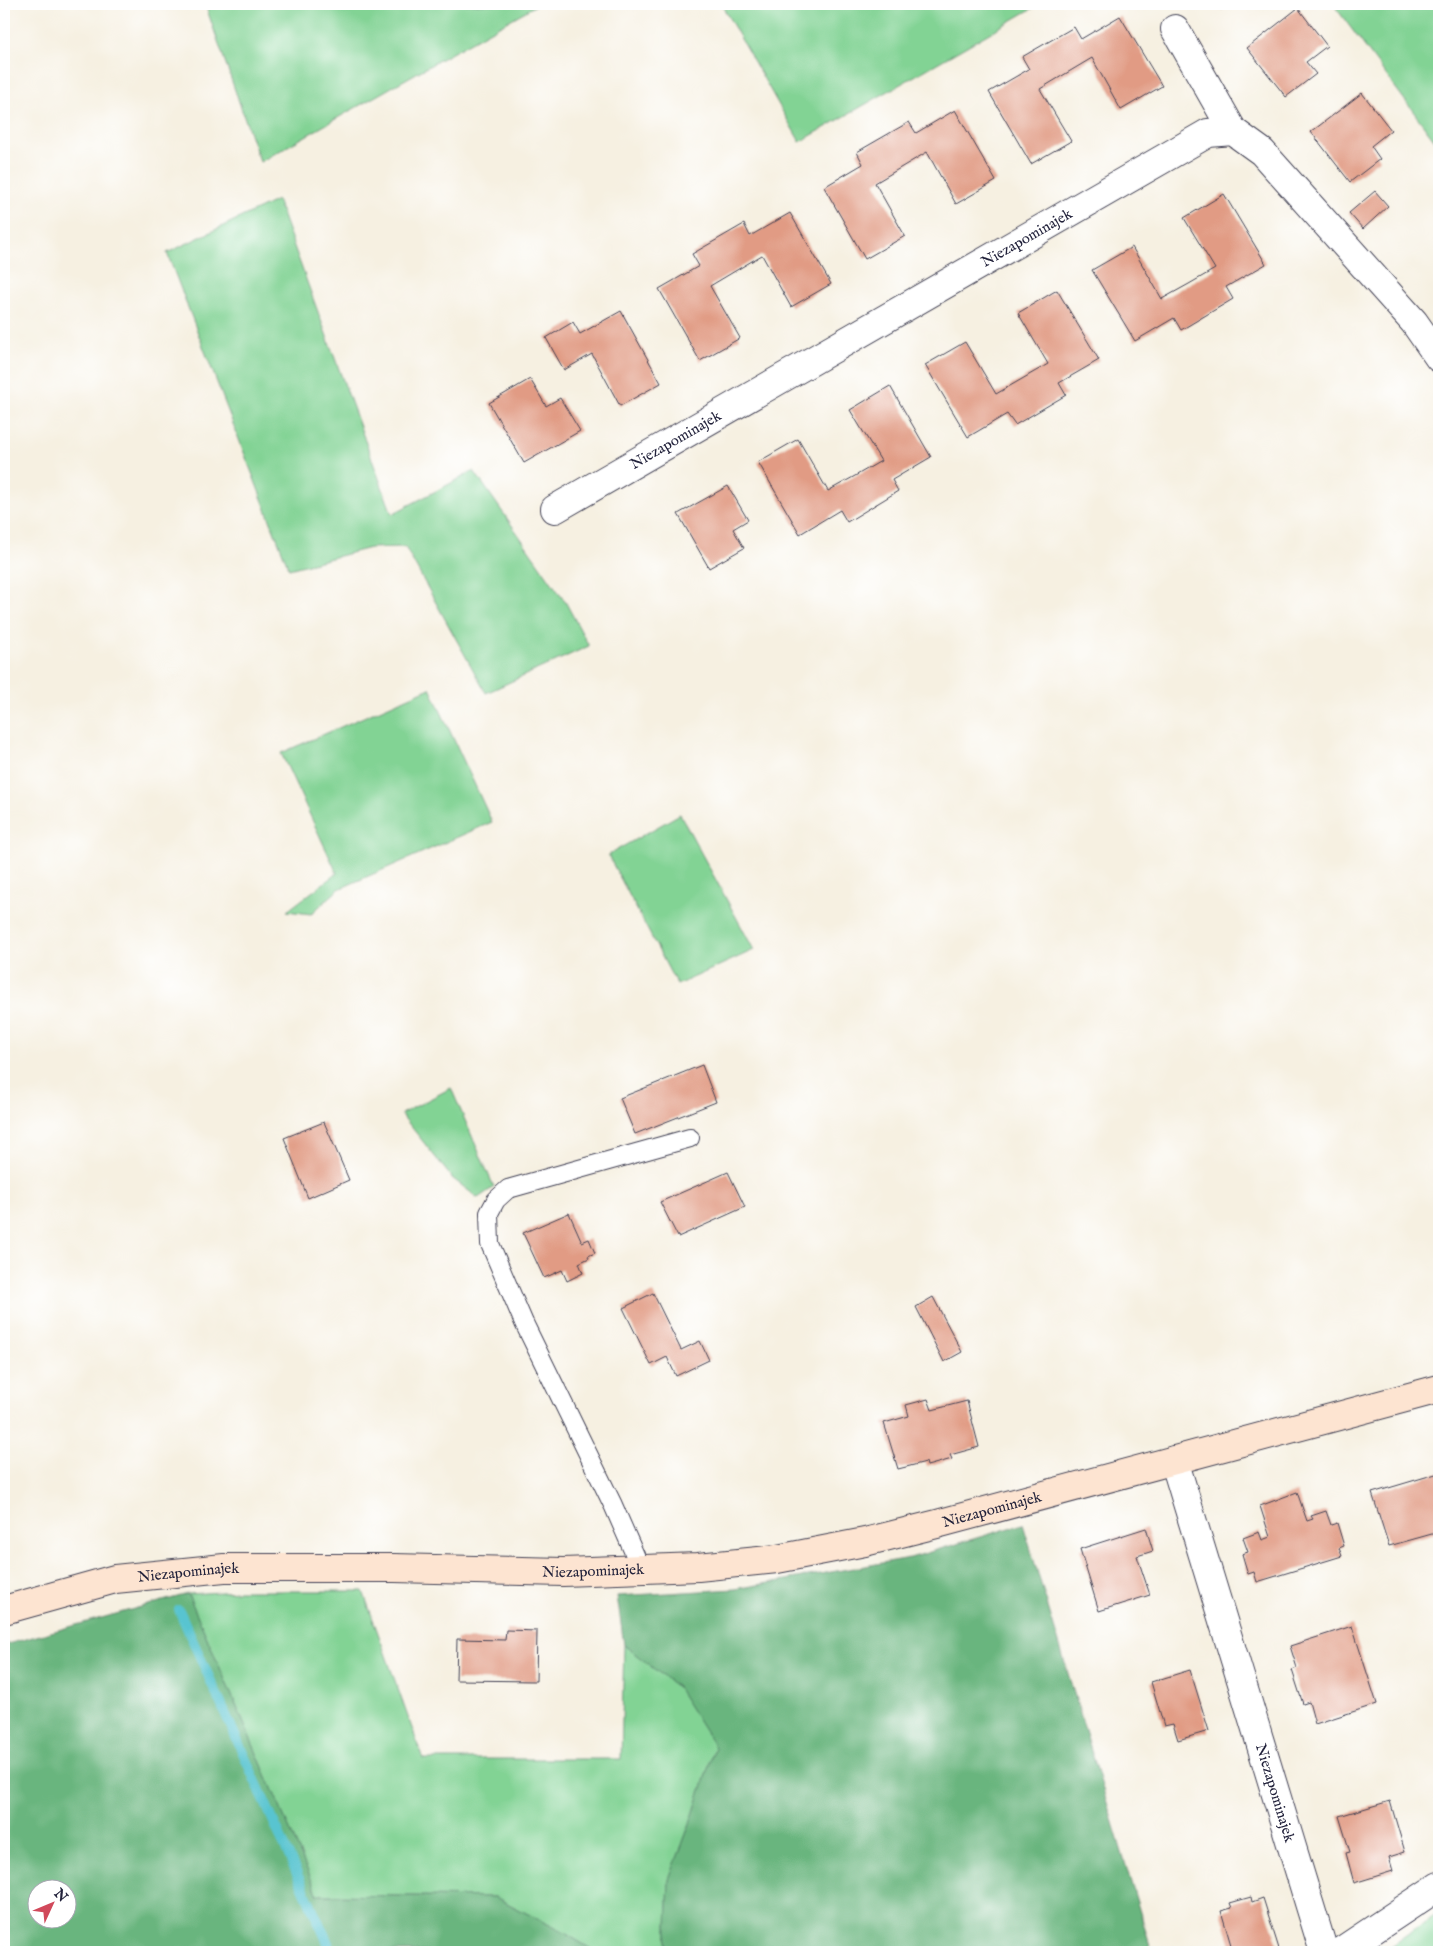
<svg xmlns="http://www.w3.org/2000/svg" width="1443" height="1956" viewBox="0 0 1443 1956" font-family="'IM FELL English',serif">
<rect width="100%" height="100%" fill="#fff"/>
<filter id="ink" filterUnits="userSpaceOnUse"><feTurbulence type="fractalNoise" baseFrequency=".02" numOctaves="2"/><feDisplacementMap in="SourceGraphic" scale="10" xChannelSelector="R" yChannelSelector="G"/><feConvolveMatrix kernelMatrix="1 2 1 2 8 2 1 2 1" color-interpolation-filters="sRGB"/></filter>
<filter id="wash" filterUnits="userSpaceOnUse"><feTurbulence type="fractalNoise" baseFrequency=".0096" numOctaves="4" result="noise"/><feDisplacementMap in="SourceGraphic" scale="20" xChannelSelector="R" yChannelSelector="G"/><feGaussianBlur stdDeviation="1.12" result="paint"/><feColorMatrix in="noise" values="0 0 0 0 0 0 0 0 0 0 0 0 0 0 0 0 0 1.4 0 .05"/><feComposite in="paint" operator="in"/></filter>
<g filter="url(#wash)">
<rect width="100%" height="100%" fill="#f6f0e1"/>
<!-- green -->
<path fill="#82d394" stroke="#527a68" d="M 205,4 L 538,4 L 260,162 Z
M 721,4 L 1040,4 L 800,142 Z
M 1333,4 L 1439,4 L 1439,146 Z
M 277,200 L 392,514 L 474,471 L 566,603 L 589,646 L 486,693 L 405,547 L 370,548 L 289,569 L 167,253 Z
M 430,688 L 492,822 L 339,889 L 311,914 L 287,911 L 337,873 L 281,753 Z
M 680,814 L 754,950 L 677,985 L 608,855 Z
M 451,1088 L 494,1187 L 478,1198 L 452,1178 L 401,1114 Z
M 238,1591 L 363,1591 L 423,1759 L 621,1759 L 624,1645 L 677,1687 L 715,1747 L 692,1818 L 669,1880 L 666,1952 L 596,1952 L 563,1932 L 495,1897 L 318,1895 L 188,1594 Z
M 1439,1912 L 1439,1952 L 1383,1952 Z"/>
<!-- forest -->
<path fill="#69b57e" stroke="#466c5c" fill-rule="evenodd" d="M 1023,1524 L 1152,1952 L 666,1952 L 669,1880 L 692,1818 L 715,1747 L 677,1687 L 624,1645 L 617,1596 L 735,1589 L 910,1558 Z
M 188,1594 L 318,1895 L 495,1897 L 563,1932 L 596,1952 L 4,1952 L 4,1645 ZM 38,1888 L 68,1888 L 68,1918 L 38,1918 Z"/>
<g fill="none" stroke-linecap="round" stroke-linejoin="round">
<!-- stream -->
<path stroke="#58c4d0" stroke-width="10" d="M 179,1610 L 332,1952"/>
</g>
<g id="blocks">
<!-- building -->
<path fill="#e19b84" d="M 1217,4 L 1230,4 L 1221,10 Z
M 1298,8 L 1327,46 L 1306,62 L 1316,74 L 1286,97 L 1247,48 Z
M 1120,16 L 1162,86 L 1121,110 L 1092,58 L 1040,89 L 1071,141 L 1031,164 L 989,92 L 1029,69 L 1022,57 L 1074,27 L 1081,39 Z
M 1362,93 L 1391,130 L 1371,146 L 1380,159 L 1350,182 L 1311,132 Z
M 955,110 L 996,181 L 956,204 L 927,152 L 875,183 L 905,236 L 865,259 L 824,187 L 863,164 L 857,152 L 909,122 L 916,133 Z
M 1375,191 L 1388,206 L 1363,229 L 1349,213 Z
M 1224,194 L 1266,264 L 1226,287 L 1233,299 L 1181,330 L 1174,318 L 1135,341 L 1092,270 L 1132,247 L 1162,299 L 1189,284 L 1215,269 L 1184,218 Z
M 790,213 L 831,284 L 791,307 L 762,255 L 710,286 L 740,338 L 700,361 L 659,289 L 699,266 L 692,254 L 744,224 L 750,236 Z
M 1057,290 L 1099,360 L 1059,383 L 1066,395 L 1015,425 L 1007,414 L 968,437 L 925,365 L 965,342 L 996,394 L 1048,364 L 1018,313 Z
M 621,311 L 661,383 L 620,406 L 592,354 L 564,370 L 546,338 L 573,322 L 580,334 Z
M 530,379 L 546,406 L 560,398 L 580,431 L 524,463 L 489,403 Z
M 890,386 L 931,457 L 892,480 L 898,491 L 847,522 L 840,510 L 800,534 L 758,462 L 798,439 L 828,491 L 855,476 L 881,461 L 850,410 Z
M 728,486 L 748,520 L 733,529 L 744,548 L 709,568 L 678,514 Z
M 702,1065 L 716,1102 L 635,1134 L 620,1098 Z
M 324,1122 L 349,1180 L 308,1198 L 284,1138 Z
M 728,1172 L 745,1207 L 678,1237 L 660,1202 Z
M 569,1213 L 582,1242 L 589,1239 L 595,1253 L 588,1256 L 589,1258 L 579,1263 L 583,1273 L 567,1281 L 562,1270 L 544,1278 L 523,1233 Z
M 653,1293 L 681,1350 L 700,1341 L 709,1360 L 676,1376 L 667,1357 L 651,1365 L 623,1308 Z
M 933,1297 L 962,1352 L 944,1362 L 916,1307 Z
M 928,1399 L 932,1410 L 967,1401 L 979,1447 L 950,1455 L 952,1459 L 927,1466 L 926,1462 L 898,1469 L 884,1423 L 909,1416 L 906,1405 Z
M 1439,1473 L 1439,1532 L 1389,1546 L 1372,1493 Z
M 1297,1492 L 1307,1521 L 1313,1519 L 1311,1516 L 1326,1511 L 1331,1525 L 1337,1523 L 1344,1546 L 1339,1548 L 1342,1556 L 1257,1582 L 1254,1572 L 1248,1574 L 1242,1554 L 1248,1552 L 1243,1538 L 1259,1532 L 1262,1540 L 1270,1537 L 1260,1506 Z
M 1146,1528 L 1153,1551 L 1137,1556 L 1150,1595 L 1099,1611 L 1080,1549 Z
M 1352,1626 L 1377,1704 L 1315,1724 L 1309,1702 L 1303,1704 L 1292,1670 L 1297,1668 L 1290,1646 Z
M 506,1630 L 537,1631 L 536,1681 L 456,1680 L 457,1639 L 505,1640 Z
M 1190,1670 L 1209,1731 L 1178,1740 L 1173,1724 L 1164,1726 L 1151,1682 Z
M 1390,1801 L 1405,1852 L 1389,1857 L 1393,1871 L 1354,1883 L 1346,1853 L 1350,1852 L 1339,1816 Z
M 1251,1897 L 1252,1902 L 1263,1898 L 1280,1952 L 1233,1952 L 1221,1911 L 1232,1908 L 1230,1903 Z"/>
</g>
</g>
<g filter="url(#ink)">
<use href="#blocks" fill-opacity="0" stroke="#424154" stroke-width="1"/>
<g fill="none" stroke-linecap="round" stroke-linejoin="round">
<defs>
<path id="lane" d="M 642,1571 L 613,1505 L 524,1323 L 490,1244 L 489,1213 L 496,1200 L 508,1189 L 690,1138"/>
<g id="street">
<path d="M 1175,29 L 1233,131"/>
<path id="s1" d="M 555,509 L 1208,133 L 1233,131 L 1262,152 L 1414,322 L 1439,358"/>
<path id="s2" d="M 1174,1460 L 1324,1952"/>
<path d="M 1340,1952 L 1439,1886"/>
</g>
<g id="secondary">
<path id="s3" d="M 4,1610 L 115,1579 L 224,1568 L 394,1568 L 563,1572 L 698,1567 L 777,1559 L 865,1542 L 937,1524 L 1439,1389"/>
</g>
</defs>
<!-- lane casing -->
<use href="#lane" stroke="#424154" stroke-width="20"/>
<!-- street casing -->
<use href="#street" stroke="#424154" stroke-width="30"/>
<!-- secondary casing -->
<use href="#secondary" stroke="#424154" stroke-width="30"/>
<!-- lane -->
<use href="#lane" stroke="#fff" stroke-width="18"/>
<!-- street -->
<use href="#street" stroke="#fff" stroke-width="28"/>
<!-- secondary -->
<use href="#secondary" stroke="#fde4d1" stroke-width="28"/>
</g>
</g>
<g text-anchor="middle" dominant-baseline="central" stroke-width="5" stroke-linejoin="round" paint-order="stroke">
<!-- street labels -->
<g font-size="15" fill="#22223b" stroke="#fff">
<text stroke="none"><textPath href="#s1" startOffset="544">Niezapominajek</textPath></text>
<text stroke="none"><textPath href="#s1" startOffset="139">Niezapominajek</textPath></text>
<text stroke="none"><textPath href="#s3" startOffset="999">Niezapominajek</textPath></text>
<text stroke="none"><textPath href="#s3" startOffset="594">Niezapominajek</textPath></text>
<text stroke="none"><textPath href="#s3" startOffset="189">Niezapominajek</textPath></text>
<text stroke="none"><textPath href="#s2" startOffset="348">Niezapominajek</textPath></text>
</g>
</g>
<!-- margin -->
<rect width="1443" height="1956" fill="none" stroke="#fff" stroke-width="20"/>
<!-- north arrow -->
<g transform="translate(52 1904) rotate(46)"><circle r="24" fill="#ffffff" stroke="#a7a7b1"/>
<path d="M0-4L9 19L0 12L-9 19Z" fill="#d1495b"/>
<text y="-8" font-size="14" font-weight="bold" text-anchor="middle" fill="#22223b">N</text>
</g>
</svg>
